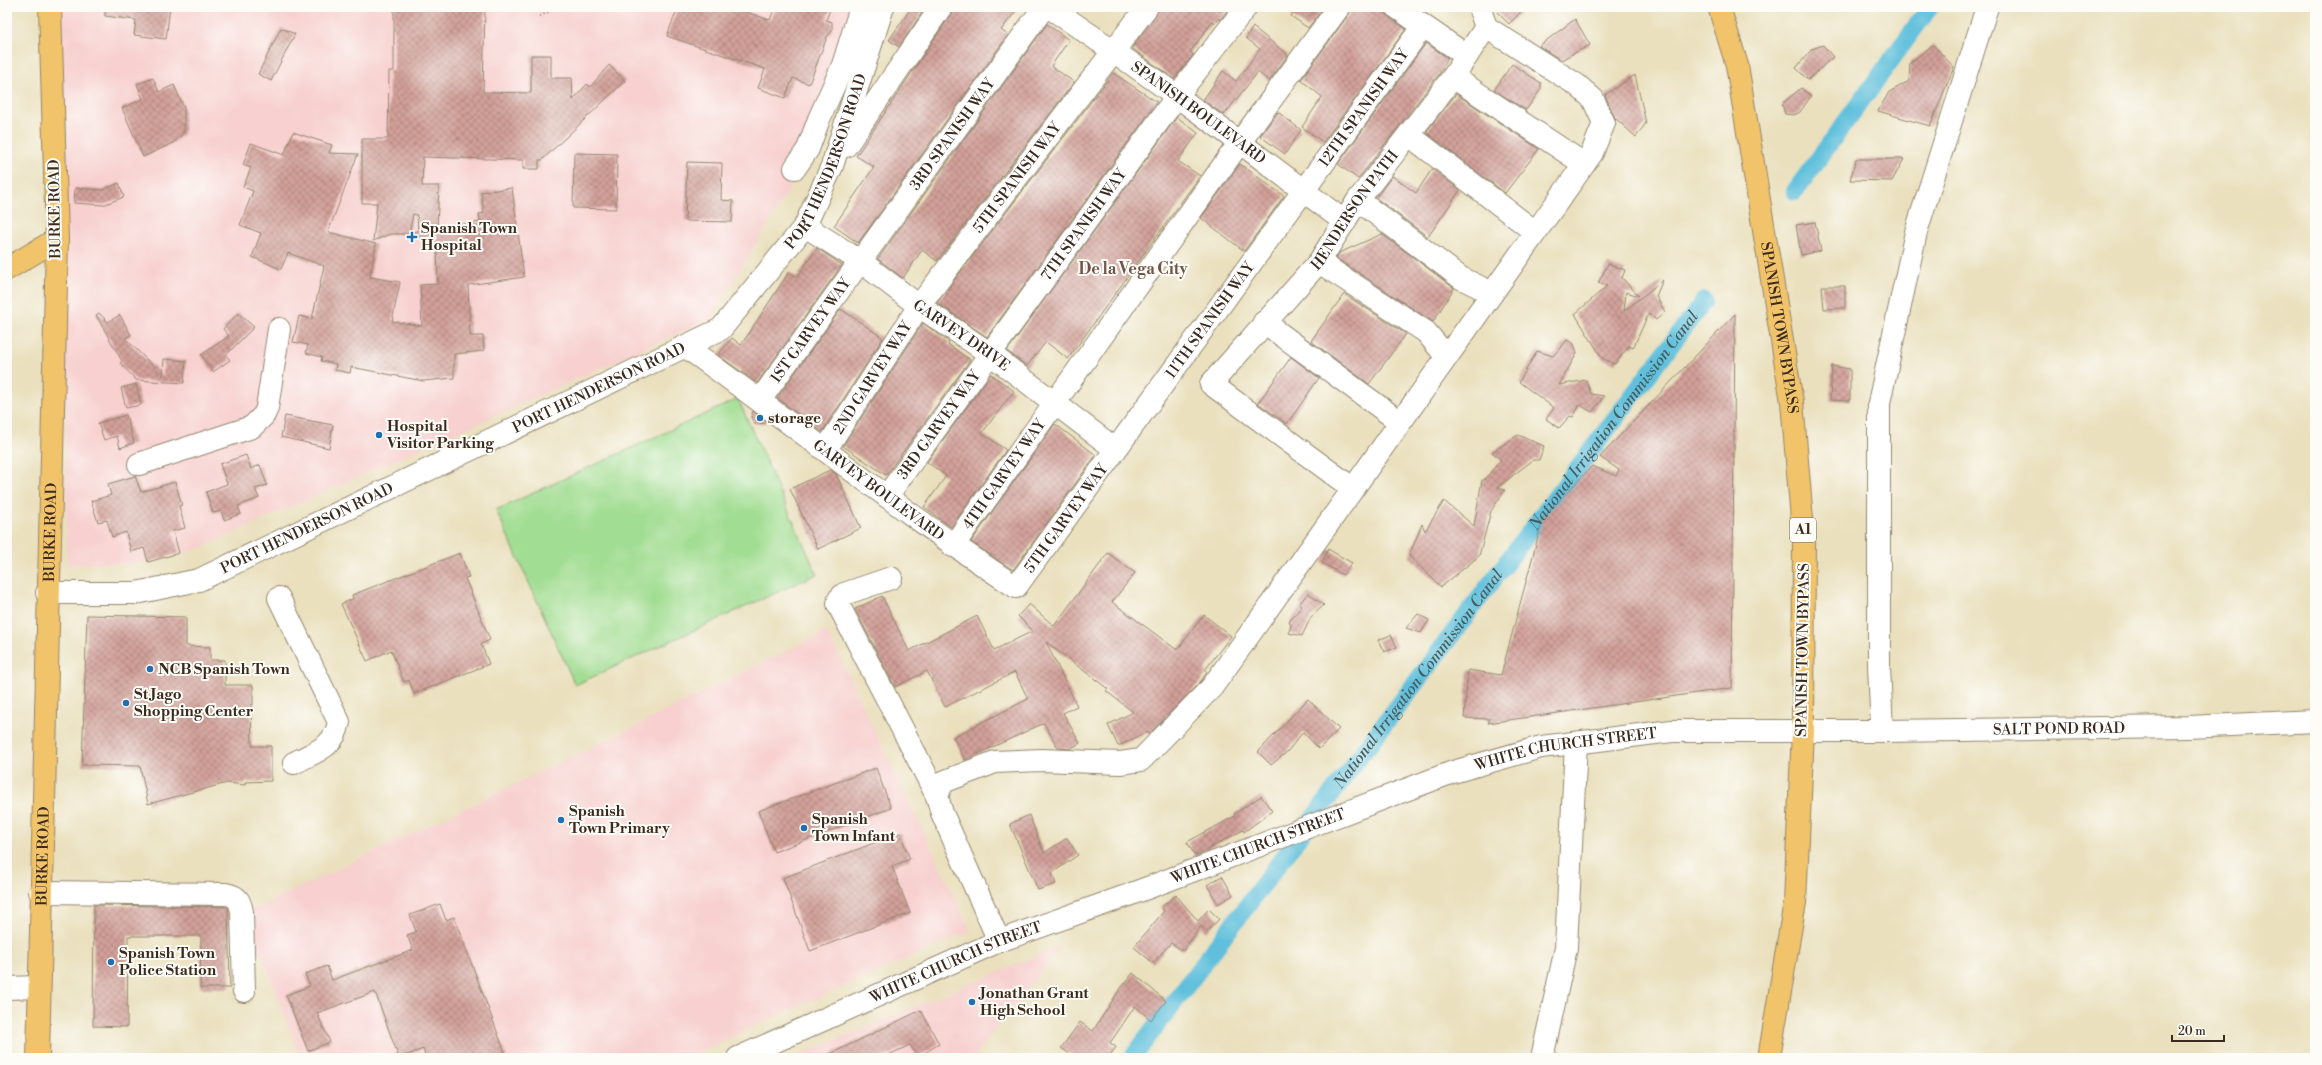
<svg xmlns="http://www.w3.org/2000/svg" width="2322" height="1065" viewBox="0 0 2322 1065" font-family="'Libre Bodoni',serif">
<defs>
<pattern id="building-cross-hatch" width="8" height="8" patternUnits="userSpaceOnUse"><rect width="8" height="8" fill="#d2a09a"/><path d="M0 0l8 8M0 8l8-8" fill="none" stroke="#ac837d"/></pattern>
</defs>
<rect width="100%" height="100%" fill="#fdfcf7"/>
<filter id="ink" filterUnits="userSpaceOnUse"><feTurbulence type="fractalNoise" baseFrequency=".025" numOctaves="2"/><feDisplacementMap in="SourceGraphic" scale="8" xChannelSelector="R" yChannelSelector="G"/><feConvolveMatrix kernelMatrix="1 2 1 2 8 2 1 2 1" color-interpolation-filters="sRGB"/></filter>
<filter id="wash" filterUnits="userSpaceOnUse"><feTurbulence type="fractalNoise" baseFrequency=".012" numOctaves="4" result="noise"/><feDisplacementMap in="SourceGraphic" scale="16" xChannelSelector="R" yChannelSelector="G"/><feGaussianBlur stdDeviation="0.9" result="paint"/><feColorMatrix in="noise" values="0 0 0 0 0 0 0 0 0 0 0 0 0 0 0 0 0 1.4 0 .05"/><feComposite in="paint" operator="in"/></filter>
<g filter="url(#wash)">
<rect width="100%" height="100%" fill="#eae0be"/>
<!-- built -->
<path fill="#f7d0cf" d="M 61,7 L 866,7 L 810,156 L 710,319 L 195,550 L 148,562 L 67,565 Z
M 827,631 L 971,931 L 776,1016 L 686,1058 L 301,1058 L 246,913 L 636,726 Z
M 1061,946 L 973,1058 L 792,1058 Z"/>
<!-- pitch -->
<path fill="#a1dd92" stroke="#6e8458" d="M 738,399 L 817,574 L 575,685 L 496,510 Z"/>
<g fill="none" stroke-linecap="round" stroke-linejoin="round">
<!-- canal -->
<g stroke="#5ebfdc" stroke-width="18">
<path d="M 1795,191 L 1930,7"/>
<path id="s1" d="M 1132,1058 L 1704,301"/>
</g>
</g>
<g id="blocks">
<!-- building -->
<path fill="url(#building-cross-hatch)" d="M 105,7 L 170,7 L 166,39 L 134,35 L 136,20 L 105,16 Z
M 394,7 L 485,7 L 483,92 L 531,93 L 531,55 L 551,55 L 551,78 L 572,78 L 573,100 L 587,84 L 590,87 L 609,65 L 625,81 L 542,160 L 539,160 L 539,169 L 523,169 L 523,160 L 423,157 L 422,186 L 439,186 L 437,228 L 480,222 L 479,214 L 484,213 L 481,192 L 512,188 L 524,277 L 468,285 L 470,336 L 483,336 L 484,351 L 454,354 L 454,378 L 423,381 L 351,367 L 350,373 L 335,370 L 336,364 L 321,361 L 322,357 L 306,353 L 308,345 L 293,342 L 299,316 L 312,319 L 324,266 L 288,253 L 281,269 L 252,257 L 261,233 L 240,225 L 253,191 L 243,187 L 251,168 L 243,165 L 251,143 L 284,155 L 293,132 L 332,145 L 329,153 L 358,154 L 328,232 L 376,244 L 370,277 L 400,282 L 392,321 L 422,326 L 420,285 L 438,284 L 437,247 L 411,232 L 418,231 L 417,215 L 413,214 L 409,234 L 390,234 L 373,241 L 377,203 L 362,203 L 362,139 L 388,139 L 389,71 L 394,71 Z
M 678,7 L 732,7 L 770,20 L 775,7 L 831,7 L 826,20 L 832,22 L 832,31 L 827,37 L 809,84 L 793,78 L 785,98 L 758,88 L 765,69 L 667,36 Z
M 912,7 L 926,7 L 899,47 L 889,40 Z
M 953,7 L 1019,7 L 1001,30 L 1008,35 L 858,243 L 834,226 L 874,167 L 856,156 L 951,14 Z
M 1161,7 L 1229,8 L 1220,20 L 1219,18 L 1215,23 L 1213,21 L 1190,52 L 1193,55 L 1174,79 L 1132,48 Z
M 1297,7 L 1324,7 L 1308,28 L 1291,16 Z
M 1351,7 L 1384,7 L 1389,17 L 1406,29 L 1323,142 L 1302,127 L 1322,97 L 1301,80 L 1349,14 Z
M 1492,7 L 1526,7 L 1509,24 Z
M 1575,19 L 1590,45 L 1561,60 L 1539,46 Z
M 1047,24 L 1069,40 L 1051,66 L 1074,82 L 937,261 L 922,250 L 903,278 L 878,259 Z
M 1253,27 L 1288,55 L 1269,81 L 1258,72 L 1224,115 L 1203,100 L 1223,71 L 1236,81 L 1260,49 L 1246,38 Z
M 281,28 L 295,34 L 271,81 L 258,74 Z
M 1426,43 L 1448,58 L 1440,73 L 1358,179 L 1338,164 Z
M 1823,45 L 1833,57 L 1808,80 L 1796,68 L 1812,49 Z
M 1933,45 L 1954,67 L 1930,126 L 1878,111 L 1889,92 L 1909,81 L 1910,63 Z
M 1512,64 L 1541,83 L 1541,89 L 1526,110 L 1494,90 Z
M 1113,73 L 1157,102 L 987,337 L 937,303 Z
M 1635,75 L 1646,123 L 1636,137 L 1615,118 L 1605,95 Z
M 153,78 L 159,92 L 174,85 L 184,108 L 184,130 L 182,135 L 173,143 L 143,157 L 122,108 L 143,99 L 137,84 Z
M 1801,88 L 1811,96 L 1800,112 L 1794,115 L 1785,114 L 1782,104 Z
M 1456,94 L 1539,149 L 1505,193 L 1426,132 Z
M 1278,112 L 1301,130 L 1285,154 L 1260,136 Z
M 1177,117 L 1198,133 L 1178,161 L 1200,176 L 1068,359 L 1046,342 L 1027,366 L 1007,351 Z
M 574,153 L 617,154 L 616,209 L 573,208 Z
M 1856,159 L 1904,159 L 1892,181 L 1850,180 Z
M 687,162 L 722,163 L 721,200 L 733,201 L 732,222 L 685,221 Z
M 1240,164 L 1284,196 L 1244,251 L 1201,218 Z
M 1432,169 L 1460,190 L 1428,237 L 1376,198 L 1392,176 L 1416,193 Z
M 119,183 L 124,197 L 103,205 L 74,203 L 75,188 L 103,190 Z
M 1815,222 L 1821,251 L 1801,255 L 1796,225 Z
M 1382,234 L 1454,288 L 1433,322 L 1336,258 L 1339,253 Z
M 817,248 L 842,265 L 757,383 L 718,355 L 732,338 L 741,345 L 789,272 L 797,277 Z
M 1608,264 L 1625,270 L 1622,278 L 1639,296 L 1626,292 L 1624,311 L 1663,280 L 1656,296 L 1665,312 L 1656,320 L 1649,313 L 1633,348 L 1629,346 L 1615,364 L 1602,358 L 1575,314 L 1607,286 L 1598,283 Z
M 1822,286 L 1845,286 L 1845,308 L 1824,309 Z
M 1344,294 L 1406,334 L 1369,384 L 1311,341 Z
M 841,309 L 883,338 L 822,432 L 777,398 Z
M 99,313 L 108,322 L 120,315 L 131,335 L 125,338 L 163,376 L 164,359 L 186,361 L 184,383 L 136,380 L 120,363 L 122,361 L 96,315 Z
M 238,313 L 254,327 L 226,355 L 230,360 L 213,372 L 201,355 L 229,336 L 223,329 Z
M 1735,314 L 1732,688 L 1488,723 L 1490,719 L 1464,718 L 1468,670 L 1501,675 L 1543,518 L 1592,466 L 1616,476 L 1619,470 L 1600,457 Z
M 923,323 L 949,342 L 948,344 L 970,360 L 886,475 L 843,446 Z
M 1567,340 L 1574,344 L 1577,353 L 1559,385 L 1586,380 L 1591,394 L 1604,396 L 1592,412 L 1580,405 L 1573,417 L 1570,416 L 1559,428 L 1546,419 L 1554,408 L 1519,382 L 1537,351 L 1553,356 Z
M 1291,357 L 1319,378 L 1287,424 L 1258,403 Z
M 1832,366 L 1850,369 L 1850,401 L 1830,400 Z
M 991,374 L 1014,391 L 982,433 L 1006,450 L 951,527 L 924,507 L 946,476 L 927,462 Z
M 136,384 L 141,405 L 126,408 L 121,388 Z
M 753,411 L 767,422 L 766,423 L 755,424 L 751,417 Z
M 126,415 L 134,443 L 120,448 L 117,436 L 104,440 L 98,423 Z
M 285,416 L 333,425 L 329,448 L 281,437 Z
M 1055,424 L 1096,455 L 1013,570 L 971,542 Z
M 1518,435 L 1544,446 L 1539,460 L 1533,460 L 1498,487 L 1505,490 L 1491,511 L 1479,556 L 1441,587 L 1409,556 L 1422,524 L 1425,531 L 1444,501 L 1474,526 L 1482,480 L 1484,480 L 1501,460 L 1492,452 Z
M 246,455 L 251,469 L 260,465 L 267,485 L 255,489 L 259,498 L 238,506 L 241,514 L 224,520 L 221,511 L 213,513 L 206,492 L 227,484 L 220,464 Z
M 830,470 L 836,474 L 861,528 L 818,549 L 790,489 Z
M 135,476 L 141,492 L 175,482 L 182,505 L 179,506 L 185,528 L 173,531 L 179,553 L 148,562 L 144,548 L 131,552 L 126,532 L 112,537 L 107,520 L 98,522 L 91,501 L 111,495 L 108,484 Z
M 1328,549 L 1352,563 L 1343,575 L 1322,563 Z
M 460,553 L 469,577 L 465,578 L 490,640 L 481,644 L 489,664 L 414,694 L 409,680 L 404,682 L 391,650 L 367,661 L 341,604 L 353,599 L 352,595 Z
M 1108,553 L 1135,573 L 1112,602 L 1177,650 L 1204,615 L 1231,636 L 1205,670 L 1207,672 L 1202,680 L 1149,734 L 1147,732 L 1118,746 L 1108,725 L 1133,712 L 1106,691 L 1108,689 L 1046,642 L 1077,706 L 1063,713 L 1080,743 L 1070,749 L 1058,748 L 1044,723 L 965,760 L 953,737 L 1028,699 L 1015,672 L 945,707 L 927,671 L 895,687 L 855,609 L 882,596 L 909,651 L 977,616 L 994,650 L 1033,631 L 1018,616 L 1029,604 L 1054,626 Z
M 1308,593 L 1324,605 L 1311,617 L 1302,636 L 1289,633 L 1291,625 L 1289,622 L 1302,606 L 1299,604 Z
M 1418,614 L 1429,620 L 1421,633 L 1406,628 Z
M 87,615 L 186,617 L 186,646 L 210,647 L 210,660 L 225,660 L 225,685 L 253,685 L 253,705 L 251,705 L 252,746 L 271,746 L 271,781 L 245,782 L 245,785 L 227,783 L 148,804 L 140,766 L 82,765 Z
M 1391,635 L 1397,647 L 1384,652 L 1378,640 Z
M 1308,699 L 1339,729 L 1319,749 L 1303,732 L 1287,752 L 1271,765 L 1258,752 Z
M 876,768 L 891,808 L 774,852 L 758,811 Z
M 1261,796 L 1272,811 L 1244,832 L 1243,830 L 1195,856 L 1187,842 L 1235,816 L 1234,814 Z
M 1029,815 L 1044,853 L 1067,838 L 1078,855 L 1052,873 L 1056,884 L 1038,890 L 1010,824 Z
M 900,833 L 910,859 L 892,866 L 910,913 L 810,951 L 783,878 Z
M 1222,876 L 1233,895 L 1218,904 L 1207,885 Z
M 1176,895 L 1198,921 L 1209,909 L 1219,919 L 1207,932 L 1201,926 L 1183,951 L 1171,943 L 1153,963 L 1134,947 L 1164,911 L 1161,907 Z
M 440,904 L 446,920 L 454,917 L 507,1058 L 426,1058 L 423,1049 L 399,1058 L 375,992 L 317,1013 L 330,1042 L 308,1051 L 286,995 L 310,986 L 305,974 L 327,966 L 332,980 L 413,950 L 407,935 L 416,932 L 410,915 Z
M 94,905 L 228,907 L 230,988 L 200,988 L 201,936 L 128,936 L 127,1027 L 93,1026 Z
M 1133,973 L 1166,1001 L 1151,1020 L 1135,1006 L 1110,1043 L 1116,1047 L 1108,1058 L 1076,1058 L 1061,1048 L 1080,1022 L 1093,1031 L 1118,992 Z
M 921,1010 L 939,1044 L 918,1057 L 910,1045 L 882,1058 L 822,1058 Z"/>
</g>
</g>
<g filter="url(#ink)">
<use href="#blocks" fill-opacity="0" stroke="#92856e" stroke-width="1"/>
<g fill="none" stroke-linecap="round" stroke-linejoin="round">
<defs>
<g id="minor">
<path id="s2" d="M 1049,7 C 1151,75 1248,148 1345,222"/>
<path d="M 1396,7 L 1467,56"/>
<path d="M 1479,7 L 1486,27"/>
<path d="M 1453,77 L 1584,164"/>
<path d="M 1409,135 L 1535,232"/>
<path d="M 846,146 L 941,7"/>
<path d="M 795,168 L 808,149 L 819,119 L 843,65 L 861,7"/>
<path d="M 1358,200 L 1461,278 L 1492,293"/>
<path id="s3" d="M 805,226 L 860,261 L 919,306 L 989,353 L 1115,449"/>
<path d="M 1319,262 L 1426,332 L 1446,356"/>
<path d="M 1264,322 L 1400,422"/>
<path id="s4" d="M 686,347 C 797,426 902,513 1016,587 L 1423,26"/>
<path id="s5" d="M 760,400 L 1044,7"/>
<path id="s6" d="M 826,449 L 919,306 L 1147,7"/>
<path d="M 139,464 L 252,427 L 264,415 L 267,408 L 279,329"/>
<path id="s7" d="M 1352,488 L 1211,384 L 1319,262 L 1358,200 L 1453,77 L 1486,27"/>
<path id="s8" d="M 887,496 L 1177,96 L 1246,7"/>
<path id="s9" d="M 953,546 L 1240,142 L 1339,7"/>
<path d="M 891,578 L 844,594 L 839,599 L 838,604 L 937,796"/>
<path id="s10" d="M 47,593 L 136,593 L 199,580 L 721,329 L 805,226 L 832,166 L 883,7"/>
<path d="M 279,598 L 339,722 C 334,748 316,751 294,763"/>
<path d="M 1882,731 L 1879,666 L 1879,403 L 1916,232 L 1987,7"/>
<path d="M 40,892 L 226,894 C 238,896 240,901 242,912 L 244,991"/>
<path d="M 999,941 L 942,813 L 937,796 L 943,782 L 995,762 L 1042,760 L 1120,763 L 1141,760 L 1212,687 L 1592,153 L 1604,123 L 1593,99 L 1577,85 L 1486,27"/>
<path d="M 7,988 L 39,987"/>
<path id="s11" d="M 738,1058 L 999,941 L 1126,896 L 1453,772 L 1541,747 L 1672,731 L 1882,731 L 2189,727 L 2315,721"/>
<path d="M 1542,1058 L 1566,948 L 1576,743"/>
</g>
<g id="major">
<path id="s12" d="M 1719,7 L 1737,65 L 1792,402 L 1804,543 L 1803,731 L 1795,902 L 1769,1058"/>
<path d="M 7,269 L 57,239"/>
<path id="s13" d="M 38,1058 L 57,239 L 50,7"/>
</g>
</defs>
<!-- minor casing -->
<use href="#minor" stroke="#92856e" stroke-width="24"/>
<!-- major casing -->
<use href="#major" stroke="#92856e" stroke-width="24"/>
<!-- path -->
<path stroke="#92856e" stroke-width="2.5" stroke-dasharray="1 3" stroke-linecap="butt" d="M 540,16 L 558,7"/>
<!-- minor -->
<use href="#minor" stroke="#fff" stroke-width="22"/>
<!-- major -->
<use href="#major" stroke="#f1c36a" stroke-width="22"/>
</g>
</g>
<!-- markers -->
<g fill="#1f6fb2" stroke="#fdfcf7" stroke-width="1.5">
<path d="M410 231h4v4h4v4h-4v4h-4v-4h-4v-4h4z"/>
<circle cx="760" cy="418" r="4"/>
<circle cx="379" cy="435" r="4"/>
<circle cx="150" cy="669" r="4"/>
<circle cx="126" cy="703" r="4"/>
<circle cx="561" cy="820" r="4"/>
<circle cx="804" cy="828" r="4"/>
<circle cx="111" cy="962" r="4"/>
<circle cx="972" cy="1002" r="4"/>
</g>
<g text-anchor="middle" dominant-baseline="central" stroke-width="4" stroke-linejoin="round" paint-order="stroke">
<!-- shield labels -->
<rect fill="#fdfcf7" stroke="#75695f" stroke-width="1" x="1790" y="518" width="26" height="24" rx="3"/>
<g font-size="14" font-weight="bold" fill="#3b2a1e">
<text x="1803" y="530">A1</text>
</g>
<!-- street labels -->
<g font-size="15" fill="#3b2a1e" stroke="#fdfcf7">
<text stroke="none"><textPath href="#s4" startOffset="1000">12TH SPANISH WAY</textPath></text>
<text stroke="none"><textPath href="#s2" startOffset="183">SPANISH BOULEVARD</textPath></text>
<text stroke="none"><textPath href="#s5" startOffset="328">3RD SPANISH WAY</textPath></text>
<text stroke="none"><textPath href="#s10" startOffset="933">PORT HENDERSON ROAD</textPath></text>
<text stroke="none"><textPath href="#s6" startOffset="332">5TH SPANISH WAY</textPath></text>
<text transform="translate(55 209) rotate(-91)">BURKE ROAD</text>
<text stroke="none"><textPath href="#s7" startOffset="401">HENDERSON PATH</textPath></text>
<text stroke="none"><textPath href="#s8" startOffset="335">7TH SPANISH WAY</textPath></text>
<text stroke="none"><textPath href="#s4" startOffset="738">11TH SPANISH WAY</textPath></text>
<text stroke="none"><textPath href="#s12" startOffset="327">SPANISH TOWN BYPASS</textPath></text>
<text stroke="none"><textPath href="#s5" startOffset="86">1ST GARVEY WAY</textPath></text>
<text stroke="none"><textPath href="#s3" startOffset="191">GARVEY DRIVE</textPath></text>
<text stroke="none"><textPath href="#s6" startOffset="85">2ND GARVEY WAY</textPath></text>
<text stroke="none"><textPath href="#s10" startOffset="597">PORT HENDERSON ROAD</textPath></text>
<text stroke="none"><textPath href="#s8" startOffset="88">3RD GARVEY WAY</textPath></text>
<text stroke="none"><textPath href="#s9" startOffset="88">4TH GARVEY WAY</textPath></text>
<text stroke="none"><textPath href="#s4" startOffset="240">GARVEY BOULEVARD</textPath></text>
<text stroke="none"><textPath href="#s4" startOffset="493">5TH GARVEY WAY</textPath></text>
<text stroke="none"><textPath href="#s10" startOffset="273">PORT HENDERSON ROAD</textPath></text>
<text stroke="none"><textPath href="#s13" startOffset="526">BURKE ROAD</textPath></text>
<text transform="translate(1803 650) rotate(-89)">SPANISH TOWN BYPASS</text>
<text stroke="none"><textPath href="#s11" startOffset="1381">SALT POND ROAD</textPath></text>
<text stroke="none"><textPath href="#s11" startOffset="886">WHITE CHURCH STREET</textPath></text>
<text stroke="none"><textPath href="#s11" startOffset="562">WHITE CHURCH STREET</textPath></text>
<text stroke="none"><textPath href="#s13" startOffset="202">BURKE ROAD</textPath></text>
<text stroke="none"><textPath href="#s11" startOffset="238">WHITE CHURCH STREET</textPath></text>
</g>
<!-- poi labels -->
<g font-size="15" font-weight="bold" fill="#3b2a1e" stroke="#fdfcf7" text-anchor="start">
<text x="421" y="228">Spanish Town<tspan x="421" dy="17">Hospital</tspan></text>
<text x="768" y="418">storage</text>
<text x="387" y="426">Hospital<tspan x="387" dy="17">Visitor Parking</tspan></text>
<text x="158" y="669">NCB Spanish Town</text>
<text x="134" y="694">St Jago<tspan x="134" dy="17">Shopping Center</tspan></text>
<text x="569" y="811">Spanish<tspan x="569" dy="17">Town Primary</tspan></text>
<text x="812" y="819">Spanish<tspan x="812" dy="17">Town Infant</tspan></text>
<text x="119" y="953">Spanish Town<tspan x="119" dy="17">Police Station</tspan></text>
<text x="980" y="993">Jonathan Grant<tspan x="980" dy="17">High School</tspan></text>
</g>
<!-- neighbourhood labels -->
<g font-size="16" font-weight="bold" fill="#705349" stroke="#fdfcf7">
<text x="1133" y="269">De la Vega City</text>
</g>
<!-- water labels -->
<g font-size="16" font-style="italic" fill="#475e60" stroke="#fdfcf7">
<text stroke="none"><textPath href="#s1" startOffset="799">National Irrigation Commission Canal</textPath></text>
<text stroke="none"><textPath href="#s1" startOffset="475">National Irrigation Commission Canal</textPath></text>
</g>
</g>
<!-- margin -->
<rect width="2322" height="1065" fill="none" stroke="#fdfcf7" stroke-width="24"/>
<!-- scale -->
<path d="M2172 1035v6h52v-6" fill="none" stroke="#3b2a1e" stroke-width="2"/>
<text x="2178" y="1035" font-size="12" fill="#3b2a1e" stroke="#fdfcf7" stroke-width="3" paint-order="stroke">20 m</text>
</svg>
